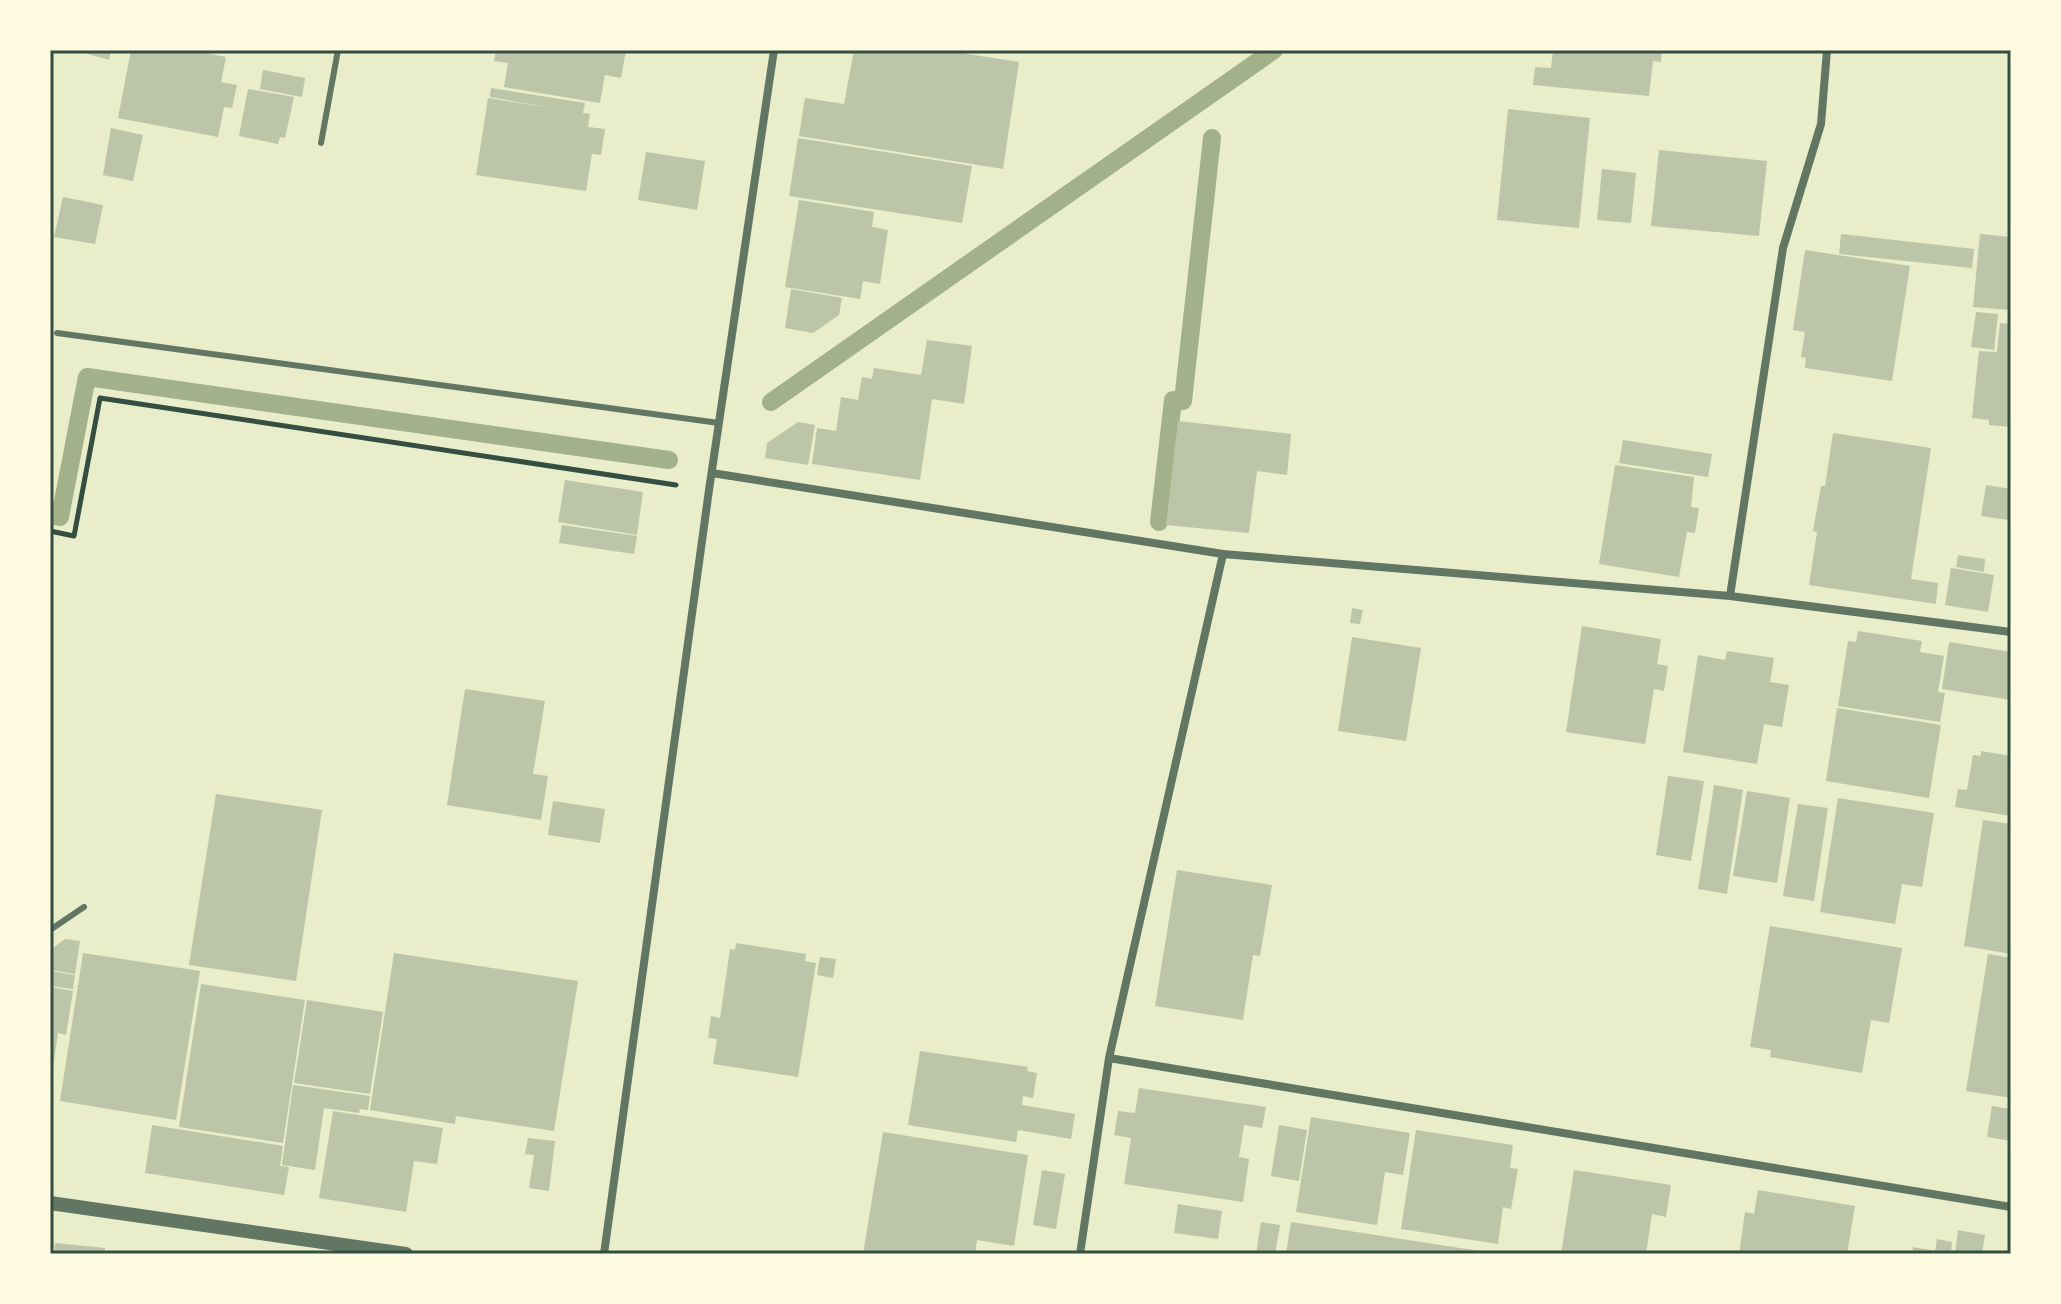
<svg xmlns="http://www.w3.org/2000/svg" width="2061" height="1304" viewBox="0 0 2061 1304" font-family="'DejaVu Sans',sans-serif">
<rect width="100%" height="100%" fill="#e9edc9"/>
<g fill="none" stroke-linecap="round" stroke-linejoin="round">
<!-- stream -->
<path stroke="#a3b18a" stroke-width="18" d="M 771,402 L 1274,50
M 50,515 L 60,517 L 87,377 L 669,460
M 1159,522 L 1173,400 L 1183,401 L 1212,138"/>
</g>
<!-- building -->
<path fill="#bcc5a7" d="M 74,50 L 111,50 L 109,60 Z
M 131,50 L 191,50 L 226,57 L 221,82 L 237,85 L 232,108 L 224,107 L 218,137 L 118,118 Z
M 496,50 L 626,50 L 621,78 L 605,75 L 600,103 L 504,87 L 508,63 L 494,61 Z
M 854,50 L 941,50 L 1019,62 L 1003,169 L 799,136 L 805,98 L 844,104 Z
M 1553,50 L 1662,50 L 1661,62 L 1653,61 L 1649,96 L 1533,85 L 1535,67 L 1551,68 Z
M 263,70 L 305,78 L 302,97 L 260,89 Z
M 491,88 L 585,103 L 583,113 L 590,114 L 588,127 L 605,129 L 601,155 L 592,154 L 586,191 L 476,175 L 488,98 L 552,108 L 490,97 Z
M 248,89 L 294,97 L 285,138 L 280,137 L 278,144 L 239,136 Z
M 1508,109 L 1590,118 L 1579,228 L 1497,220 Z
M 111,128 L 143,135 L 133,181 L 103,175 Z
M 798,138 L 972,166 L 962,223 L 789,196 Z
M 1659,150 L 1767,161 L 1759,236 L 1651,226 Z
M 646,152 L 705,161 L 697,210 L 638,200 Z
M 1602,169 L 1636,173 L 1631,223 L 1597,220 Z
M 63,197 L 103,205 L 95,244 L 54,237 Z
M 799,200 L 874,212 L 872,227 L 888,230 L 880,284 L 863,281 L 860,299 L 785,287 Z
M 1841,234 L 1974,249 L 1972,268 L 1839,254 Z
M 1980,234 L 2011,237 L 2010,310 L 1973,307 Z
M 1805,250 L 1910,266 L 1892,381 L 1805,368 L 1806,358 L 1801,357 L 1805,332 L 1793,330 Z
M 791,289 L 842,298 L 839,315 L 813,333 L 785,328 Z
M 1976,312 L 1998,314 L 1994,350 L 1971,347 Z
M 2000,323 L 2011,324 L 2011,427 L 1989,425 L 1989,420 L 1972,418 L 1979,351 L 1997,352 Z
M 927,340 L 972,346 L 964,404 L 932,399 L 920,480 L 812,464 L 817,428 L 836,431 L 841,397 L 858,400 L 862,377 L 872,379 L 874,368 L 921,375 Z
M 1178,421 L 1291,434 L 1287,475 L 1257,471 L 1249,533 L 1166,525 Z
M 798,422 L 815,425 L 808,465 L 765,458 L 767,443 Z
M 1833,433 L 1931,448 L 1911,579 L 1938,583 L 1936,604 L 1809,585 L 1817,532 L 1813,531 L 1821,486 L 1825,486 Z
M 1623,440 L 1712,454 L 1708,477 L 1619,463 Z
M 1615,465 L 1694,477 L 1691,507 L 1699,508 L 1695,533 L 1687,532 L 1679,577 L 1599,564 Z
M 565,480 L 643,492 L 637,535 L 558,522 Z
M 1986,485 L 2011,489 L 2008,520 L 1981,516 Z
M 562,525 L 637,536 L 634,554 L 559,543 Z
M 1958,555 L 1985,559 L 1984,572 L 1956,567 Z
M 1951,568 L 1994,575 L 1988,612 L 1945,605 Z
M 1352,608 L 1363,610 L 1360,624 L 1350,623 Z
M 1582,626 L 1661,639 L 1657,664 L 1668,666 L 1664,691 L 1654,689 L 1645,744 L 1566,732 Z
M 1858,631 L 1922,641 L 1920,652 L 1944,656 L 1938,692 L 1945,693 L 1940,722 L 1838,706 L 1848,641 L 1856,642 Z
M 1352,637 L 1421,648 L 1406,741 L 1338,731 Z
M 1949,642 L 2011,652 L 2011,700 L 1942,689 Z
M 1727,651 L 1774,658 L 1770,682 L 1789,685 L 1782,727 L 1764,724 L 1757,764 L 1683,752 L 1698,655 L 1725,660 Z
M 465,689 L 545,701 L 533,774 L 548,776 L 541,820 L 447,805 Z
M 1837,708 L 1941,725 L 1929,798 L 1826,781 Z
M 1981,751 L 2011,756 L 2011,816 L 1955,807 L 1958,789 L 1967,790 L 1973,755 L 1981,756 Z
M 1668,776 L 1704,781 L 1691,861 L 1656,855 Z
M 1714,785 L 1743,790 L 1727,894 L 1698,889 Z
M 1747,791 L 1790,798 L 1777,883 L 1733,876 Z
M 216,794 L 322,810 L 296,981 L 189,965 Z
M 1838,798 L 1934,813 L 1922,887 L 1902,884 L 1895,924 L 1820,912 Z
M 553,801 L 605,809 L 600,843 L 548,835 Z
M 1798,804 L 1828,808 L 1814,901 L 1783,896 Z
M 1983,820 L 2011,824 L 2011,954 L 1964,946 Z
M 1177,870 L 1272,885 L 1260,956 L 1253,955 L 1243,1020 L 1155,1006 Z
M 1770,926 L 1902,948 L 1889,1023 L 1871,1020 L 1862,1073 L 1770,1057 L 1771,1050 L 1750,1047 Z
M 65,939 L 80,941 L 75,974 L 50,970 L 50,950 Z
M 736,943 L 806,954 L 805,961 L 816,963 L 798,1077 L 713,1064 L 717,1039 L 708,1038 L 711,1016 L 720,1018 L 730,949 L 735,950 Z
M 83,953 L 200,971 L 176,1120 L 60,1101 Z
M 394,953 L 578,981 L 554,1131 L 456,1116 L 455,1124 L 370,1110 Z
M 1988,954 L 2011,958 L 2011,1098 L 1966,1091 Z
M 820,957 L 836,959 L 833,978 L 817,975 Z
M 50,971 L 75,975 L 73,989 L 50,986 Z
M 201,984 L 305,1000 L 283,1143 L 179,1127 Z
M 50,987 L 73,991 L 66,1035 L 58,1033 L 52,1074 Z
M 307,1000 L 383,1012 L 370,1094 L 294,1083 Z
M 920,1051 L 1028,1067 L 1027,1071 L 1037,1073 L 1033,1098 L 1023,1096 L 1022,1105 L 1075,1114 L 1071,1139 L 1018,1130 L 1016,1142 L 908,1125 Z
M 293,1085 L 370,1096 L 368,1110 L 360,1109 L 359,1113 L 324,1108 L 315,1170 L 282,1165 Z
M 1139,1088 L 1266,1107 L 1262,1128 L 1244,1125 L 1239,1157 L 1249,1159 L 1243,1202 L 1124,1184 L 1131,1138 L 1114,1135 L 1118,1111 L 1135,1113 Z
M 1992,1106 L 2011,1109 L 2011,1141 L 1987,1137 Z
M 333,1111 L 443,1128 L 437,1164 L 414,1161 L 406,1212 L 319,1198 Z
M 1311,1117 L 1410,1133 L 1403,1175 L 1385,1172 L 1377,1225 L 1296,1212 Z
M 152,1125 L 283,1146 L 280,1166 L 289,1167 L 284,1195 L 145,1173 Z
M 1279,1125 L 1307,1130 L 1299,1181 L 1271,1176 Z
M 1416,1130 L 1513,1145 L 1510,1168 L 1518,1169 L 1511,1209 L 1503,1207 L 1498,1244 L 1401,1229 Z
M 883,1132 L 1028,1155 L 1014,1246 L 977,1240 L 975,1254 L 863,1254 Z
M 528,1138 L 555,1141 L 549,1191 L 529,1188 L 534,1155 L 525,1154 Z
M 1042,1170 L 1065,1174 L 1056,1229 L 1033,1225 Z
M 1574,1170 L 1671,1185 L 1666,1217 L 1652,1214 L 1646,1254 L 1561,1254 Z
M 1758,1190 L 1855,1206 L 1847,1254 L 1739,1254 L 1745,1212 L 1754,1214 Z
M 1178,1204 L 1222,1211 L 1218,1239 L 1174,1233 Z
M 1261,1222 L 1280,1225 L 1275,1254 L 1256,1254 Z
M 1291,1222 L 1486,1252 L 1486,1254 L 1286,1254 Z
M 1958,1230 L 1985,1235 L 1982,1254 L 1955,1254 Z
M 1937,1239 L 1952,1242 L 1951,1254 L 1912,1254 L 1913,1247 L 1935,1251 Z
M 55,1243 L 105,1248 L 105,1254 L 54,1254 Z"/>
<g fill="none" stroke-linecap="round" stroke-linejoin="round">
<!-- path -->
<path stroke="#344e41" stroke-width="5" d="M 50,531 L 74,536 L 100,398 L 676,485"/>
<!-- service -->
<path stroke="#617663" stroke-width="6" d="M 321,143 L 338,50
M 57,333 L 719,423
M 50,930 L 84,907"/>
<!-- minor -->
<path stroke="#617663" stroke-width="8" d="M 712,473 L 1223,554 L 1730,596 L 2011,632
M 1730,596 L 1783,248 L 1821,124 L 1827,50
M 1109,1058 L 2011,1207
M 604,1254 L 709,490 L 774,50
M 1080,1254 L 1109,1058 L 1223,554"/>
<!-- tertiary -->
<path stroke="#617663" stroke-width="14" d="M 50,1203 L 406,1254"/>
</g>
<!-- border -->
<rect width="2061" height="1304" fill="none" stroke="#fefae0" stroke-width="104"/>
<rect x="52" y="52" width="1957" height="1200" fill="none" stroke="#344e41" stroke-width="3"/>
</svg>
